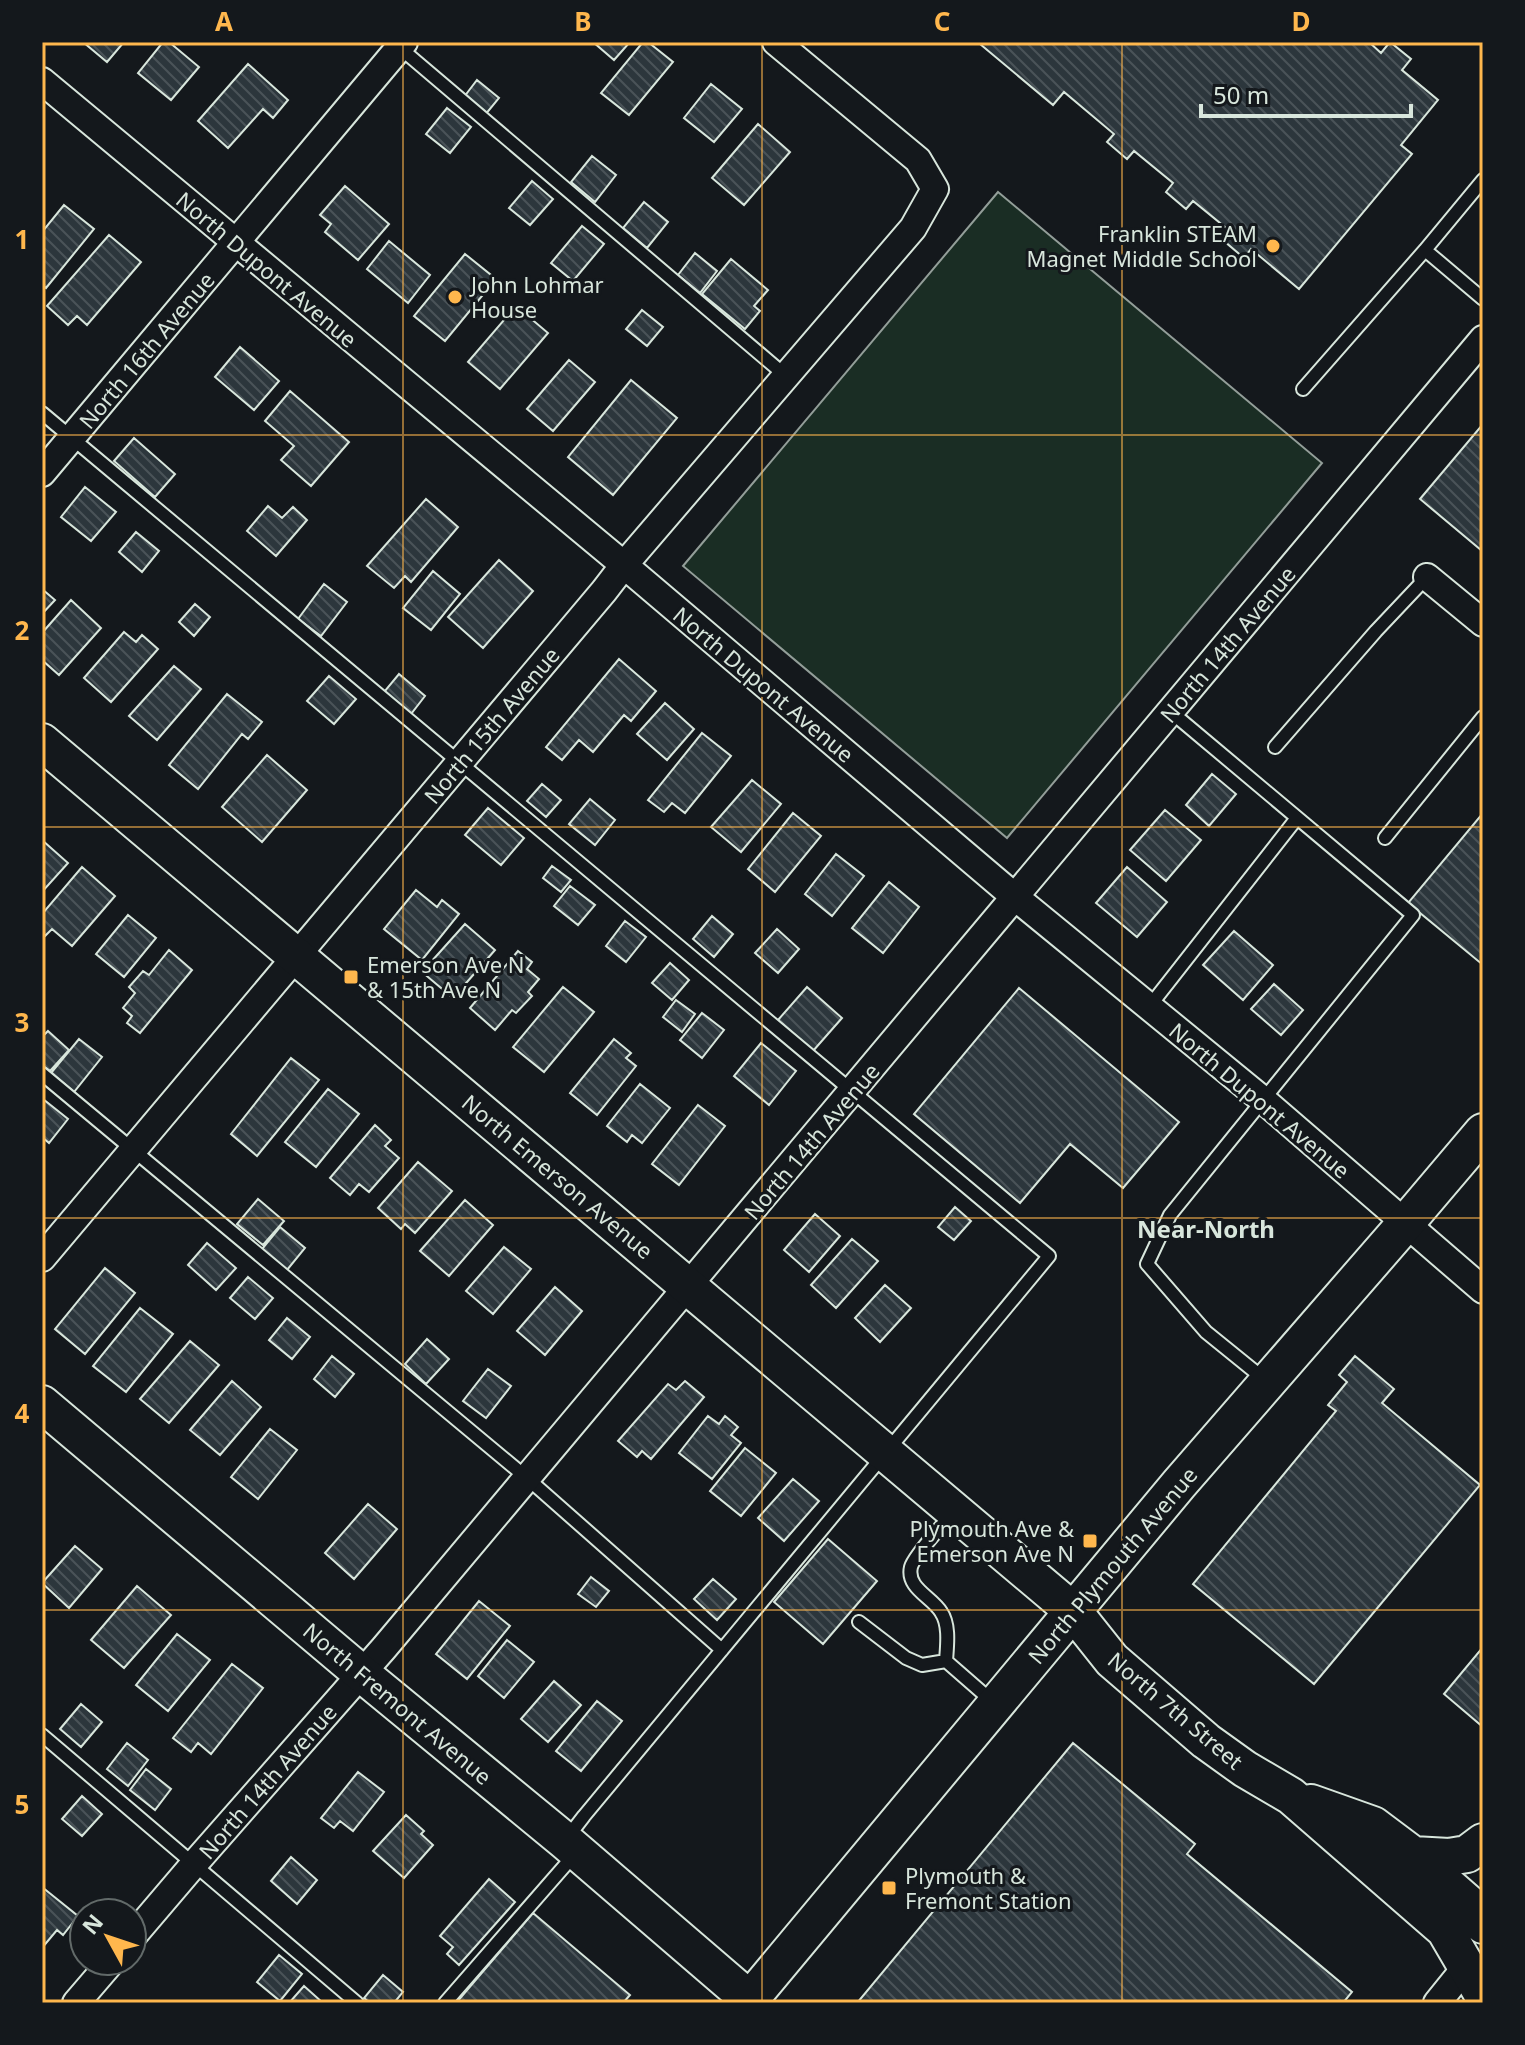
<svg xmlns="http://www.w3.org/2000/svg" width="1525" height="2045" viewBox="0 0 1525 2045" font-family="'Noto Sans',sans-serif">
<defs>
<pattern id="building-back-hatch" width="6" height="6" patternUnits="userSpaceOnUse" patternTransform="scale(2)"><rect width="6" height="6" fill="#2c363c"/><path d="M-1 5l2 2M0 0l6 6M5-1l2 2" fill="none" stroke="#4a5358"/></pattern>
</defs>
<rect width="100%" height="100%" fill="#14181c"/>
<!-- green -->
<path fill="#1a2d24" stroke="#939e99" stroke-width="2" d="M 998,192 L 1322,463 L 1007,838 L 683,566 Z"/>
<!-- building -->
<path fill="url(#building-back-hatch)" stroke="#d8e6dc" stroke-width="2" d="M 83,42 L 124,42 L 107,62 Z
M 163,42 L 169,42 L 199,67 L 171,100 L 138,73 Z
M 593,42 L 630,42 L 614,60 Z
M 643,42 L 648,42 L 673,62 L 629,115 L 601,93 Z
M 981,42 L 1369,42 L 1381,53 L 1390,42 L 1411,59 L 1402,70 L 1438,100 L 1401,145 L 1412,154 L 1299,289 L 1251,249 L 1244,258 L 1224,241 L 1231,232 L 1193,201 L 1186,209 L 1166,192 L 1173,183 L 1134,151 L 1127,159 L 1107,142 L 1114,134 L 1064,92 L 1053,105 L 980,44 Z
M 248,64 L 288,100 L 273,118 L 263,109 L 228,148 L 198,121 Z
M 477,80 L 499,98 L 485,115 L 464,97 Z
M 711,84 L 742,109 L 714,142 L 684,118 Z
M 447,108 L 471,127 L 450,153 L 426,134 Z
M 758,124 L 790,152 L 744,205 L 712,178 Z
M 592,156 L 616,175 L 595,202 L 571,182 Z
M 532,181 L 553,199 L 530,225 L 509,208 Z
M 345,186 L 389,224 L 358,260 L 325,232 L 331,224 L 320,215 Z
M 644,202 L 668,222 L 647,248 L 623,228 Z
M 64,205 L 94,229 L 46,288 L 42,285 L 42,232 Z
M 582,226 L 604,244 L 573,281 L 551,263 Z
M 109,235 L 141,262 L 87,325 L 77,316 L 68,325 L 47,306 Z
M 389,241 L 430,275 L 408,303 L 367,269 Z
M 695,253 L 717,271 L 700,293 L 678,275 Z
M 465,254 L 496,279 L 445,341 L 414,316 Z
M 731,259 L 768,290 L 754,306 L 760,311 L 745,329 L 702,294 Z
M 516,306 L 548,333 L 500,389 L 468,362 Z
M 642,310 L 663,327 L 647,346 L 626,329 Z
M 240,347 L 279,381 L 254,410 L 215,377 Z
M 569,360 L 595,382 L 553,431 L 527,409 Z
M 631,380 L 677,418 L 613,495 L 568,457 Z
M 290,391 L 349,442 L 311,486 L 281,460 L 294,446 L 265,421 Z
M 1483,424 L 1483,549 L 1481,550 L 1420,499 Z
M 134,438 L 175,474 L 155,497 L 114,461 Z
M 85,487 L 116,512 L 91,541 L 61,517 Z
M 426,499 L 458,527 L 411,582 L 405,576 L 394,588 L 367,566 Z
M 268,506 L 282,518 L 293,507 L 307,520 L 276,556 L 247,531 Z
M 136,532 L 159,551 L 142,572 L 119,552 Z
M 499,560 L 533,591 L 483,648 L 448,617 Z
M 433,571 L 460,594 L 431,630 L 403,608 Z
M 324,584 L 347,602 L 321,636 L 298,619 Z
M 42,589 L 55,600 L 42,614 Z
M 71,600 L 101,628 L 59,675 L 42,660 L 42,633 Z
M 195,604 L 210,617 L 194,636 L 179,622 Z
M 124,632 L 136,642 L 142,635 L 158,649 L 111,702 L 84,678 Z
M 619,659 L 656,691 L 631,721 L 624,715 L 593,752 L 579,740 L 562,760 L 546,747 Z
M 174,666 L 201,689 L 157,740 L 129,716 Z
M 399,674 L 425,696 L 411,714 L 384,692 Z
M 329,676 L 356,699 L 334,724 L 307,701 Z
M 227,694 L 262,722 L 248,739 L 242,734 L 198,789 L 169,765 Z
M 665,703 L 694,729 L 667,760 L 637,734 Z
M 702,733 L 731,756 L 685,813 L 672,803 L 664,812 L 648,800 Z
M 267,755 L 307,790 L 262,842 L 222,807 Z
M 1212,774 L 1236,794 L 1209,826 L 1186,805 Z
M 752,780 L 781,804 L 741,852 L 711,827 Z
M 542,784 L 561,800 L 546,817 L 527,801 Z
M 590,799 L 615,820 L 595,845 L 569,824 Z
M 488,808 L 524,838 L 501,865 L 465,835 Z
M 1165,810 L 1201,840 L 1166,881 L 1130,850 Z
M 793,813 L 821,836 L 775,892 L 748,869 Z
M 1483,813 L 1483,965 L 1408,903 Z
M 42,840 L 68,863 L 42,892 Z
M 836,854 L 864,876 L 832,916 L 805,894 Z
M 552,866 L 571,880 L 561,892 L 543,878 Z
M 82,867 L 115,896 L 72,946 L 52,929 L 45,936 L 42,933 L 42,914 Z
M 1127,867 L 1167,902 L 1137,937 L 1096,903 Z
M 889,882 L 919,907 L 883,953 L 852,928 Z
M 570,886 L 595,905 L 578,925 L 554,906 Z
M 416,890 L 437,907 L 442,900 L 459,914 L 422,960 L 384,929 Z
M 128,915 L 156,938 L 124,977 L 96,954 Z
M 712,916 L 733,934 L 714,957 L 693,939 Z
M 625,921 L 646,937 L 626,962 L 606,946 Z
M 465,924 L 495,950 L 453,998 L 422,972 Z
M 777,929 L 799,949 L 778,973 L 755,953 Z
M 1234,931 L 1273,965 L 1243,1000 L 1203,965 Z
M 169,950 L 192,970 L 140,1033 L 127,1023 L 132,1016 L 123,1008 L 135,993 L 129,987 L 143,971 L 149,975 Z
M 518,951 L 532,962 L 527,969 L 539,979 L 528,992 L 532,996 L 516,1013 L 512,1010 L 495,1030 L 470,1008 Z
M 670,963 L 689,980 L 672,1000 L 652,983 Z
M 1274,984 L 1303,1010 L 1281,1035 L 1251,1009 Z
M 563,987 L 594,1012 L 544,1072 L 513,1047 Z
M 807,987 L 842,1018 L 813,1051 L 778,1020 Z
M 1019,988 L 1179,1122 L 1123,1188 L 1070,1144 L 1020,1203 L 914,1114 Z
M 676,1000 L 695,1014 L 682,1032 L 663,1017 Z
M 702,1013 L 724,1030 L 702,1058 L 680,1040 Z
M 48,1031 L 69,1050 L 50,1071 L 42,1065 L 42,1037 Z
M 79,1039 L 102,1057 L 74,1092 L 51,1073 Z
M 614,1039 L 631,1053 L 626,1058 L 636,1066 L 597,1115 L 570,1093 Z
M 761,1043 L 796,1071 L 769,1105 L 734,1076 Z
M 291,1058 L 319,1080 L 257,1156 L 231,1134 Z
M 640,1084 L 670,1108 L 642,1143 L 632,1135 L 627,1142 L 607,1126 Z
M 328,1089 L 359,1114 L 316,1167 L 285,1142 Z
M 43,1099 L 68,1119 L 49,1143 L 42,1137 Z
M 698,1105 L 725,1126 L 679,1185 L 652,1164 Z
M 375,1125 L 391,1140 L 385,1146 L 399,1158 L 369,1192 L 359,1184 L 350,1195 L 330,1178 Z
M 418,1162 L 452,1191 L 415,1233 L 405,1224 L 401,1229 L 378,1208 Z
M 258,1199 L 284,1221 L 263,1245 L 237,1224 Z
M 465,1200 L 493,1225 L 449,1276 L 420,1251 Z
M 955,1207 L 971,1221 L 954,1240 L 938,1227 Z
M 815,1214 L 840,1236 L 809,1272 L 784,1250 Z
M 280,1227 L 305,1248 L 287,1270 L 262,1249 Z
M 852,1239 L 878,1261 L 836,1308 L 811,1285 Z
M 207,1243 L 236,1268 L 216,1290 L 188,1265 Z
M 504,1247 L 531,1269 L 493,1314 L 466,1291 Z
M 105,1268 L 135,1293 L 85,1354 L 55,1329 Z
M 248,1277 L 273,1298 L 255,1319 L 230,1298 Z
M 885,1285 L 911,1308 L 880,1342 L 855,1318 Z
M 555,1287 L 582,1311 L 545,1355 L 517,1331 Z
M 140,1308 L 173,1334 L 126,1392 L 93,1366 Z
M 287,1318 L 310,1337 L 292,1359 L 269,1340 Z
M 427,1339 L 449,1359 L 426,1384 L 405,1364 Z
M 190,1341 L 219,1365 L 169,1423 L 140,1399 Z
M 332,1356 L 354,1374 L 335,1397 L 314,1379 Z
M 1355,1356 L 1394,1389 L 1382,1403 L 1480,1485 L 1314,1684 L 1193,1584 L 1336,1411 L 1328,1405 L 1347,1382 L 1339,1375 Z
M 488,1369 L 511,1386 L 486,1418 L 463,1401 Z
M 232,1381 L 261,1407 L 220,1455 L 190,1430 Z
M 685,1381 L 704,1397 L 651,1459 L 642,1451 L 637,1457 L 618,1441 L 668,1384 L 676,1390 Z
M 708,1416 L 719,1424 L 725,1416 L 738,1427 L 731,1435 L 741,1443 L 712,1479 L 679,1453 Z
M 270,1429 L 297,1450 L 258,1499 L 231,1477 Z
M 745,1448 L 776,1473 L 741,1516 L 710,1491 Z
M 793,1479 L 819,1501 L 784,1541 L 758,1518 Z
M 368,1504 L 397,1529 L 354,1579 L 325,1553 Z
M 828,1539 L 877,1581 L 823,1644 L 774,1602 Z
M 75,1546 L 102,1569 L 69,1608 L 42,1583 Z
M 591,1577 L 609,1591 L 596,1607 L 578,1594 Z
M 713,1579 L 736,1599 L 717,1620 L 694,1599 Z
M 137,1586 L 171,1615 L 124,1668 L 91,1640 Z
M 479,1601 L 510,1626 L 467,1679 L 436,1654 Z
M 177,1634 L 210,1660 L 168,1711 L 136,1685 Z
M 507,1640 L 534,1662 L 504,1698 L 478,1676 Z
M 1483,1647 L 1483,1727 L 1444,1694 Z
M 232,1664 L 263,1688 L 211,1754 L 198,1743 L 191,1752 L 173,1738 Z
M 554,1681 L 581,1705 L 548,1742 L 521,1719 Z
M 597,1701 L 622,1721 L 581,1771 L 556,1751 Z
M 81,1704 L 102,1722 L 81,1747 L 60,1729 Z
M 127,1743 L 148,1760 L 128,1786 L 107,1769 Z
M 1073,1743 L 1195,1844 L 1187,1854 L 1352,1992 L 1343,2003 L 857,2003 Z
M 146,1769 L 171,1789 L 155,1810 L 130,1790 Z
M 358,1772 L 384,1792 L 353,1831 L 340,1821 L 334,1828 L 321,1818 Z
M 82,1796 L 102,1814 L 82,1836 L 62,1819 Z
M 406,1815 L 424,1831 L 421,1834 L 433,1845 L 404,1878 L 373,1851 Z
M 291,1857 L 317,1880 L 297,1904 L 271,1881 Z
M 489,1879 L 515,1902 L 459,1965 L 447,1954 L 453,1947 L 440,1936 Z
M 42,1887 L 78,1916 L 63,1935 L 57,1930 L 42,1948 Z
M 533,1913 L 630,1995 L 623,2003 L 456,2003 Z
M 279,1955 L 302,1974 L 280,2001 L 257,1982 Z
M 383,1975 L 403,1992 L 394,2003 L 370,2003 L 364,1998 Z
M 304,1986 L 323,2003 L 289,2003 Z"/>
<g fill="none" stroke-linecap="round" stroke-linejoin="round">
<defs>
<path id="lane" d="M 399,47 L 786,376
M 1425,250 L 1483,299
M 1303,389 L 1425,250 L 1483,180
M 42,413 L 1049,1256 L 584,1816 L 567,1838
M 1170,711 L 1413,915 L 1170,1215 L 1147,1264 L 1206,1332 L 1264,1379
M 1275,747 L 1376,631 L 1427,577
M 1385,838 L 1483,717
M 1149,1007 L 1297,818
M 42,1074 L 527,1478 L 722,1650
M 953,1513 C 944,1523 914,1556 911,1567 C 906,1588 932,1597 941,1612 C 950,1625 947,1646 946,1661 L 993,1702
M 859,1622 L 906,1658 L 922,1665 L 946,1661
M 42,1735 L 357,2003
M 445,2003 L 575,1854"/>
<path id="street" d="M 42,81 L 624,565 L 1015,897 L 1263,1100 L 1483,1290
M 42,473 L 404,42
M 1427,577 L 1483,623
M 42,1258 L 604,591 L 624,565 L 913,228 L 935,189 L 918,160 L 776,42
M 132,1937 L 195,1863 L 384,1648 L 1483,339
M 76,2003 L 112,1961
M 1437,2003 L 1466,1967"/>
<path id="secondary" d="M 42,742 L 1073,1611 L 1112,1660 L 1206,1741 L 1245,1769 L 1291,1796 L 1445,1930 L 1483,1995
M 42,1404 L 362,1674 L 565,1841 L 750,2000
M 1311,1803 L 1373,1825 L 1413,1855 L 1469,1904 L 1483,1925
M 1413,1855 L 1449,1857 L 1467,1854 L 1483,1842
M 747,2003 L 1179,1484 L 1405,1224 L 1483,1132"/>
</defs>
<!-- lane casing -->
<use href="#lane" stroke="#d8e6dc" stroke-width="16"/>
<!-- street casing -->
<use href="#street" stroke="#d8e6dc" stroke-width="30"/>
<!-- secondary casing -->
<use href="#secondary" stroke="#d8e6dc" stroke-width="40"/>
<!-- lane -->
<use href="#lane" stroke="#14181c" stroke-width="12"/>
<!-- street -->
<use href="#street" stroke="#14181c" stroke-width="26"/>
<!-- secondary -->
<use href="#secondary" stroke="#14181c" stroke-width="36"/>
</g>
<!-- grid -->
<path fill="none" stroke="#ffb74d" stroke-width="2" stroke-opacity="0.55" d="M 403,42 L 403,2003M 762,42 L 762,2003M 1122,42 L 1122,2003M 42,435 L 1483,435M 42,827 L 1483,827M 42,1218 L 1483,1218M 42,1610 L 1483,1610"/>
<!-- markers -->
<g fill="#ffb74d" stroke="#14181c" stroke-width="3">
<circle cx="1273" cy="246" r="8"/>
<circle cx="455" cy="297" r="8"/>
<rect x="343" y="969" width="16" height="16" rx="4"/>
<rect x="1082" y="1533" width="16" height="16" rx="4"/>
<rect x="881" y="1880" width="16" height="16" rx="4"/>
</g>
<g text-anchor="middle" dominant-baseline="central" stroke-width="6" stroke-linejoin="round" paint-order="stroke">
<!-- poi labels -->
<g font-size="22" fill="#d8e6dc" stroke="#14181c" text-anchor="start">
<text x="1257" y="233" text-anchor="end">Franklin STEAM<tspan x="1257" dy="25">Magnet Middle School</tspan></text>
<text x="471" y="284">John Lohmar<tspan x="471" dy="25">House</tspan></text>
<text x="367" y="964">Emerson Ave N<tspan x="367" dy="25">&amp; 15th Ave N</tspan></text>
<text x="1074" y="1528" text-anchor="end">Plymouth Ave &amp;<tspan x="1074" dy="25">Emerson Ave N</tspan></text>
<text x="905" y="1875">Plymouth &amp;<tspan x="905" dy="25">Fremont Station</tspan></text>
</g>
<!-- street labels -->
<g font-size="22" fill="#d8e6dc" stroke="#14181c">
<text transform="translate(267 269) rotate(40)">North Dupont Avenue</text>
<text transform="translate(146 350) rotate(-50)">North 16th Avenue</text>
<text transform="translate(1227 644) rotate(-50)">North 14th Avenue</text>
<text transform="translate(764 684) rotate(40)">North Dupont Avenue</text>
<text transform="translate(491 725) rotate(-50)">North 15th Avenue</text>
<text transform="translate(1260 1100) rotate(40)">North Dupont Avenue</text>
<text transform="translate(811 1141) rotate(-50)">North 14th Avenue</text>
<text transform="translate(558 1176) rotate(40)">North Emerson Avenue</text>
<text transform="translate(1112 1565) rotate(-50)">North Plymouth Avenue</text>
<text transform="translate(398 1703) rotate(40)">North Fremont Avenue</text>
<text transform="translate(1176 1710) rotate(40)">North 7th Street</text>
<text transform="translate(267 1781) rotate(-49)">North 14th Avenue</text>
</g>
<!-- neighbourhood labels -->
<g font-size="24" font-weight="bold" fill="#d8e6dc" stroke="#14181c">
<text x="1206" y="1228">Near-North</text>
</g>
</g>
<!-- border -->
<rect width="1525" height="2045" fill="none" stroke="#14181c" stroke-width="88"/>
<!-- north arrow -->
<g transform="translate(108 1937) rotate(310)"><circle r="38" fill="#14181c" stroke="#626a69" stroke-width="2"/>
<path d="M0-6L14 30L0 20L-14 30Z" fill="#ffb74d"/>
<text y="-12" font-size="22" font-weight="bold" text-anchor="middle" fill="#d8e6dc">N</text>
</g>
<!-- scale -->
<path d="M1201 104v12h210v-12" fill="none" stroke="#d8e6dc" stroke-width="4"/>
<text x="1213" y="104" font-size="24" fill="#d8e6dc" stroke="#14181c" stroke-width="6" paint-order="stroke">50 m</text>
<rect x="44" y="44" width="1437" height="1957" fill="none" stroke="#ffb74d" stroke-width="3"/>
<g font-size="26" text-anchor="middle" font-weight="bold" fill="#ffb74d">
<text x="224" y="31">A</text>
<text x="583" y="31">B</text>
<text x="942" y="31">C</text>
<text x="1301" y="31">D</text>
<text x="22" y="249">1</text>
<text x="22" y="640">2</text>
<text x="22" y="1032">3</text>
<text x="22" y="1423">4</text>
<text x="22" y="1814">5</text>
</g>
</svg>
